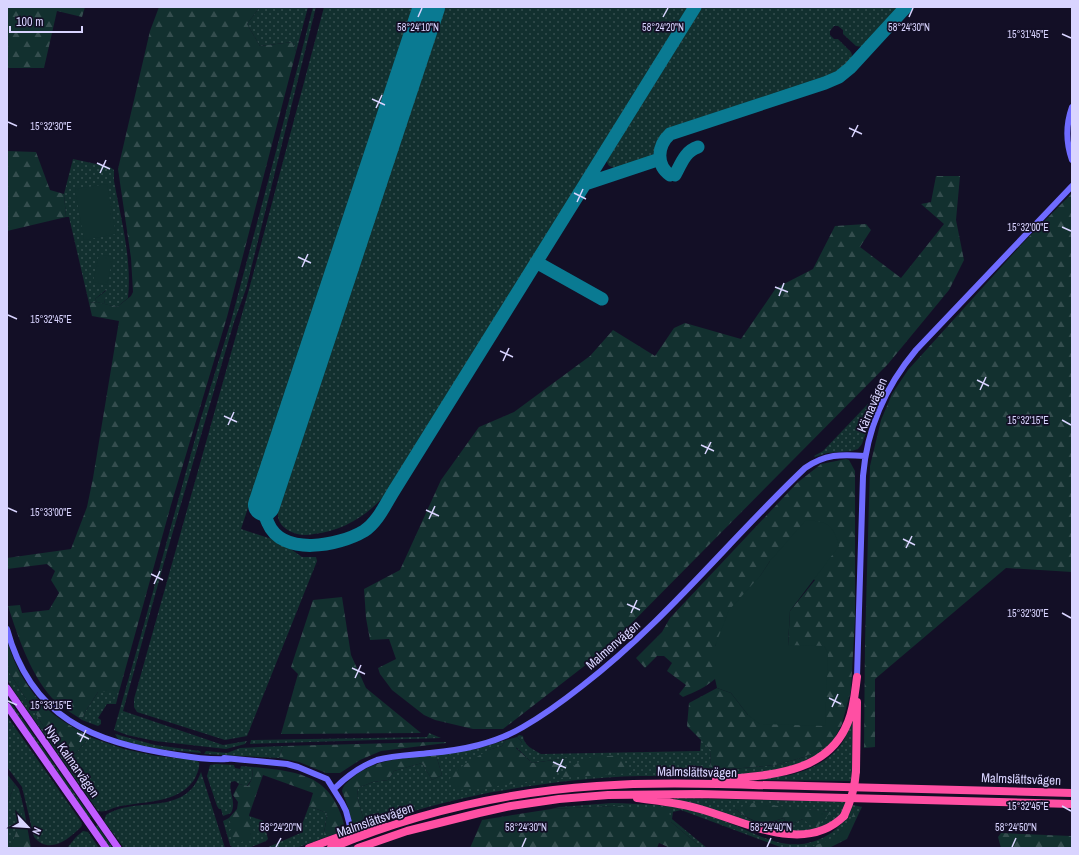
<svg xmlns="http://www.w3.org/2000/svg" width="1079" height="855" viewBox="0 0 1079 855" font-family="'Archivo Narrow',sans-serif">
<defs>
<pattern id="grass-dots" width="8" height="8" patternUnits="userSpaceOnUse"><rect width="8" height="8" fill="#12302f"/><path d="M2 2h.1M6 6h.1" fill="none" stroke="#344d4e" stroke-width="1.8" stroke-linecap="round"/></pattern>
<pattern id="forest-firs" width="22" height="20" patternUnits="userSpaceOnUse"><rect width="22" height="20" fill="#12302f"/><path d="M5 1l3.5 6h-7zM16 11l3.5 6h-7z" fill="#344d4e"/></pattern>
<pattern id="park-tufts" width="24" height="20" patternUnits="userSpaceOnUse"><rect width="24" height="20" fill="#12302f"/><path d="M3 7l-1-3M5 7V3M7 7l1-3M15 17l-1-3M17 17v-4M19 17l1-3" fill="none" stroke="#344d4e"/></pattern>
</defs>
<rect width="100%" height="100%" fill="#130f26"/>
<!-- grass -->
<path fill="url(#grass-dots)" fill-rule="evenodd" d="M 260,7 L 308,7 L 296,52 L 293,42 L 260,46 L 247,24 Z
M 313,7 L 316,7 L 246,289 L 234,322 L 165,559 L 123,711 L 223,745 L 247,741 L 245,744 L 226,749 L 155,741 L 127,735 L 114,730 L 143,628 L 200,421 L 231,321 L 275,155 Z
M 324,7 L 413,7 L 241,529 L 281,542 L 302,557 L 316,557 L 317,561 L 247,736 L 225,740 L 137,712 L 134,707 L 134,699 L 251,282 Z
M 443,7 L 690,7 L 391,488 C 371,513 347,530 314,534 C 303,536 294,535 285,528 C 279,524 277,517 278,509 Z
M 701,7 L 899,7 L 862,47 L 856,46 L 843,34 L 843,30 L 838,26 L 834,26 L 830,31 L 830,35 L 834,39 L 838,39 L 851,52 L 853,58 L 841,70 L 834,74 L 673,128 C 666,132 661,136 657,144 C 655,149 655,153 652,156 C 645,160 618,171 612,167 C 608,166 607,163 607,160 Z
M 73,159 L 110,167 L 114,170 L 114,181 C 121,219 132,259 128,298 L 117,307 L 104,304 L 106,290 L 95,299 L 97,302 L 89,303 L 69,217 L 66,217 L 64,194 Z
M 886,385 L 873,413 L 862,444 L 858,449 L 852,451 L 827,453 L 815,457 L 814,456 L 823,451 Z
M 7,669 L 67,763 L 90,737 L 124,749 L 157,756 L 196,760 L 199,762 C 200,768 197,774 194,780 C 178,803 147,801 121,806 C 113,807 106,813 98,811 L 14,691 L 7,680 Z
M 98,692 L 119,692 L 116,704 L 107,704 L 98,718 L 101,720 L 101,724 L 98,726 L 82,720 L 85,712 Z
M 7,697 L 91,817 L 89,818 L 7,700 Z
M 7,716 L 82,823 L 81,827 C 68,840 49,855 34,837 L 22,787 L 7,767 Z
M 853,718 L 852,775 L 851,781 L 759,780 C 768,776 780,777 790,775 C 811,770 834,759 845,738 C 848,732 850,725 853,718 Z
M 429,733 L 441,738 L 250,744 L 251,740 L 427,737 Z
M 115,734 L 155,745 L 200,751 L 201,753 L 148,748 L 118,739 Z
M 519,735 L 523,736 C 524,746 533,749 541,754 L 700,751 L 701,739 L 711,750 L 710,771 L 775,765 L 804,757 L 832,743 C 828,746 825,750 821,753 C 777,782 692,775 640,776 C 597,777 553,782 511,789 C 457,797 405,813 353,829 L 352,824 L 364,821 L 357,796 L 358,788 L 373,782 L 388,780 L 394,771 L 422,763 L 432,780 L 442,775 L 436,755 L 477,749 L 506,740 L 502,746 L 488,750 L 448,783 L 568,758 L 532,763 L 516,747 L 522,742 L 517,737 Z
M 283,746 L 279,758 L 204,754 L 206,751 L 227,753 L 240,748 Z
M 216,764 L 234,765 L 235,768 L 240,769 L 241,766 L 253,767 L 252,779 L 247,786 L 239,784 L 235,781 L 231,782 C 228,793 237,801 231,813 L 223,816 L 221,809 L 219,809 L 217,806 L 207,776 L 210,765 Z
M 201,772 L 225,848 L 124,848 L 104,821 L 106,815 C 137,795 185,818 201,772 Z
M 15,784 L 19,789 L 24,809 L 11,848 L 7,848 L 7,805 Z
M 674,798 L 847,802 L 842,812 L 835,822 L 802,837 L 674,800 ZM 735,809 L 808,810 L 830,812 L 803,819 L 787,826 L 784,818 C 761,826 755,824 735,809 Z
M 612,803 C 639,804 667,804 693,811 C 709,815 724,821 739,827 C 755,834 771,842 788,844 C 817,847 842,831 853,805 L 862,807 L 859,813 L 855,812 L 847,826 L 831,840 L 808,848 L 783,848 L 681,810 L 673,812 L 672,819 L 707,848 L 702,848 L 670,821 L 614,806 L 551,809 L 559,807 Z
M 309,806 L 327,813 L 324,834 L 332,835 L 296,848 L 266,848 L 303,832 L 300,827 L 294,830 L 293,826 L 303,822 Z
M 249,816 L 264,821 L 265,827 L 268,839 L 266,841 L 249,848 L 233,848 L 230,845 L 223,821 L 229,818 L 233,828 L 254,836 Z
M 97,825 L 113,848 L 110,848 L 95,827 Z
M 83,831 L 88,832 L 99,848 L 67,848 L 76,837 Z"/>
<!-- forest -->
<path fill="url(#forest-firs)" d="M 7,7 L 85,7 L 82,17 L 57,11 L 44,68 L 7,68 Z
M 159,7 L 260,7 L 247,24 L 260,46 L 293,42 L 296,52 L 227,317 L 171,505 L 119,692 L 98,692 L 85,712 L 82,720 C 74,714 64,709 56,702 C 32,679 18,637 8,606 L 20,605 L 22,613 L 49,610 L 59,593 L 51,580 L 55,571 L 47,564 L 7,569 L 7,558 L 71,549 L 87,507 L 93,478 L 119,321 L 92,316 L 89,303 L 97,302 L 117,307 L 131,296 L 133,292 L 131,258 L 118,169 L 150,31 Z
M 7,151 L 36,152 L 50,190 L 64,194 L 66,217 L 7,231 Z
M 936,176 L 960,176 L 956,220 L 964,260 L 949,290 L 888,364 L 605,650 L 503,729 L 473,729 L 435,720 L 424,715 L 392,690 L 380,674 L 378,668 L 396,659 L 389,639 L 370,640 L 366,618 L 364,589 L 400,570 L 441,480 L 479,427 L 514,412 L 590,356 L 613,330 L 655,356 L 674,328 L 685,323 L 741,339 L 776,288 L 813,269 L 835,226 L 866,224 L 871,230 L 860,247 L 901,278 L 944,224 L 921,204 L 931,202 Z
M 1072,193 L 1072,572 L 1006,568 L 875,679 L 875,747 L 864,748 L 865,642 L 870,466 L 881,420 L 892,394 L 908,370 L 1022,244 Z
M 846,459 L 849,460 L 855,471 L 855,618 L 851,690 L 842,724 L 832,743 L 804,757 L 775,765 L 710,771 L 711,750 L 687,726 L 689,703 L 717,688 L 731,693 L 748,715 L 824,646 L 788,646 L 790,611 L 815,580 L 770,561 L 715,646 L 715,679 C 706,687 695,692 683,697 L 679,694 L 686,685 L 667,671 L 672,663 L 664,656 L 657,656 L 645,668 L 636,658 L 662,632 L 670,618 L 797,483 L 821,464 Z
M 342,597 L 351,655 L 366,688 L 421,733 L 281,734 L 298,674 L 291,667 L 313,600 Z
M 7,640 C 15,670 34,701 60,719 C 70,726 80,731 90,737 L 67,763 L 7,669 Z
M 517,737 L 522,742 L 516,748 L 532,763 L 569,758 L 569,762 L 547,779 L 497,786 L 460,790 L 448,783 L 453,772 L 488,750 L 502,746 L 506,740 Z
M 432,742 L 446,742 L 446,743 L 381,751 L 360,760 L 340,773 L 326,773 L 299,762 L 279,758 L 283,746 Z
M 436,755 L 442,775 L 432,780 L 422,763 L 394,771 L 388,780 L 373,782 L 358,788 L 357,796 L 364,821 L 352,824 L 349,810 L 342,791 C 343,785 347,783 351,779 C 374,758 407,758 436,755 Z
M 619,755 L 632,773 L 559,778 L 558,775 L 586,758 Z
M 253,767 C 304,772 333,776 346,831 L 332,835 L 324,835 L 327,813 L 309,806 L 313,793 L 263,775 L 249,815 L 255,836 L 237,844 L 228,833 L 232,828 L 229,818 L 237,809 L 238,802 L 233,795 L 239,784 L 248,786 L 252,779 Z
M 7,774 L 15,784 L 7,805 Z
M 753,803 L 831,812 L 815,829 L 803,819 L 787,826 L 784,818 C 761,825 754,823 735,809 Z
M 614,806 L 669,809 L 670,821 L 702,848 L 670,848 L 659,843 L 657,848 L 470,848 L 482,820 L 551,809 Z
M 24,809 L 31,848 L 11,848 L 12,844 Z
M 855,811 L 859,813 L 847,839 L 829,848 L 808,848 C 833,839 841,836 855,811 Z
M 1001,833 L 1072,836 L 1072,848 L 1001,848 L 998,837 Z"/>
<!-- park -->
<path fill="url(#park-tufts)" d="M 107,290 L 104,304 L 97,302 L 95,299 Z"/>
<!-- garden -->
<path fill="#12302f" d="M 107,184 L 116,234 L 84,240 L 75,189 Z
M 99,254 L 113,257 L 107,285 L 93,282 Z
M 806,520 C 828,522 833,524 839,546 L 790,611 L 788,645 L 824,646 L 828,653 L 825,726 L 760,724 L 748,715 L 731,693 L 717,688 L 715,679 L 715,646 L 729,610 L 760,576 L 770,561 Z"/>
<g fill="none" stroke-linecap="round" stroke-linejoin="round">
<!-- taxiway -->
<path stroke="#0a7a92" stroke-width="13" d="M 670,175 C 656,165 657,146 670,134 L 825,83 L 839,77 L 850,68 L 906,7
M 675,175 C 681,164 685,151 698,147
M 585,184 L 695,7
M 536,262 L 602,299
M 264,505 C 264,511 265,517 268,523 C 282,557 339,546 364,531 C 378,522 386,503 395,489 L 585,184 L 660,159"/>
<!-- runway -->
<path stroke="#0a7a92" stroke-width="32" d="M 264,505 L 429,7"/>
<!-- secondary-tunnel -->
<path stroke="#312d47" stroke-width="6" stroke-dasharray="6 3" stroke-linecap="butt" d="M 352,837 L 354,848"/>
<!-- secondary -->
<path stroke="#6f6bff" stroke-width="6" d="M 1072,107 C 1066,124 1066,143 1072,160
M 7,629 C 31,718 92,742 177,755 C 195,758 210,760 228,759
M 857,677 L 863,476 C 867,428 885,387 916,350 L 1072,186
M 224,758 L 287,764 L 298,767 L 327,779 L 342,803 L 346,811 L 351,830
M 334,789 C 346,777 361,766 377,760 C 394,755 413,755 430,753 C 463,750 494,744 523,727 C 544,715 563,701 582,686 C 665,622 729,540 805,468 C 825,454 841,454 865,456"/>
<!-- primary -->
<path stroke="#c25bff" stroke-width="7" d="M 7,688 L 118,848
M 7,706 L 106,848"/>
<!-- highway -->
<path stroke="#ff4fa3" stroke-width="8" d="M 856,771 L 857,702
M 716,780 C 765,775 827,776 848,722 C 854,708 855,692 857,677
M 637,798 C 658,801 680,803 700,809 C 746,822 805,855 844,816
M 309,848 C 333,839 358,829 383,825
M 331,848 C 415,813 506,792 597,786 C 666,781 736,785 805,786 C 894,788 983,790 1072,793
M 358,848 L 407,831 L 479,813 L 511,806 L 559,799 L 608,795 L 699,794 L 1072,804"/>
<!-- highway-bridge -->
<path stroke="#ff4fa3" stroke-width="8" d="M 844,816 C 851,801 855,788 856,771"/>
</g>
<!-- ticks -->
<path fill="none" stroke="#d9d4ff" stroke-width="1.5" d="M 418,17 L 422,8M 663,17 L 668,8M 909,17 L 913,8M 1062,34 L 1071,38M 372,99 L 385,105M 376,108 L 382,95M 8,122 L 17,126M 849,128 L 862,134M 852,137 L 858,125M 97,163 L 110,169M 100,173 L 106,160M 574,193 L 586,199M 577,202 L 583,189M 1062,227 L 1071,231M 298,257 L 311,263M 302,267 L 308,254M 775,287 L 788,292M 779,296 L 784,283M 8,315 L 17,319M 500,351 L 513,357M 503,361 L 509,348M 977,380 L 989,386M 980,390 L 986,377M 224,416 L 237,422M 1062,420 L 1071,425M 228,425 L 234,412M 701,445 L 714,451M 705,454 L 711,442M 8,508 L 17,512M 426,510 L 439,516M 429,519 L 435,506M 903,539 L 915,545M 906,548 L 912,536M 151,574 L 163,580M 154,584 L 160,571M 627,604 L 640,610M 631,613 L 637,600M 1062,613 L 1071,618M 352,668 L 365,674M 355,678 L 361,665M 829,698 L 841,704M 8,701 L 17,705M 832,707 L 838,694M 77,733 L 89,739M 80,742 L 86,730M 553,762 L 566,768M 557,772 L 563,759M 1062,806 L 1071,811M 276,847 L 281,838M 522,847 L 526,838M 767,847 L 771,838M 1012,847 L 1016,838"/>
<g text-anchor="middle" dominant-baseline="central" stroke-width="3.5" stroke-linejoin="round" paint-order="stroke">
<!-- street labels -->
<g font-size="13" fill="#d9d4ff" stroke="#130f26">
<text transform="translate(872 405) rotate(-67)">Kärnavägen</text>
<text transform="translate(613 645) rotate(-41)">Malmenvägen</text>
<text transform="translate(72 761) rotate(55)">Nya Kalmarvägen</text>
<text transform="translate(697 772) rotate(1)">Malmslättsvägen</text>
<text transform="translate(1021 779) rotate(2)">Malmslättsvägen</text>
<text transform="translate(375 820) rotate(-19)">Malmslättsvägen</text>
</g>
</g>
<g font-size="10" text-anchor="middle" fill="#d9d4ff" stroke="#130f26" stroke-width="3.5" stroke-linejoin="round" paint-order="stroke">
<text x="418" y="31">58°24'10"N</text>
<text x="663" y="31">58°24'20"N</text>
<text x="909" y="31">58°24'30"N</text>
<text x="1028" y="38">15°31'45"E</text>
<text x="51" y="130">15°32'30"E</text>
<text x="1028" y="231">15°32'00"E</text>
<text x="51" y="323">15°32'45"E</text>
<text x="1028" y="424">15°32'15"E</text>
<text x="51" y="516">15°33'00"E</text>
<text x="1028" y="617">15°32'30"E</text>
<text x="51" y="709">15°33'15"E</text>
<text x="1028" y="810">15°32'45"E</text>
<text x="771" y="831">58°24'40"N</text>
<text x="281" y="831">58°24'20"N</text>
<text x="526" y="831">58°24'30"N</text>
<text x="1016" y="831">58°24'50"N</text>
</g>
<!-- border -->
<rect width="1079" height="855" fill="none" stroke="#d9d4ff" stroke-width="16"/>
<!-- north arrow -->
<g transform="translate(28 827) rotate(115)" stroke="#130f26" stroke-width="3" paint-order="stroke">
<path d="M0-3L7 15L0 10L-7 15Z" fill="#d9d4ff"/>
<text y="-6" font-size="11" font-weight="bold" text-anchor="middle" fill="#d9d4ff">N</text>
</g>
<!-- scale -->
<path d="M10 26v6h72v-6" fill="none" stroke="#d9d4ff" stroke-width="2"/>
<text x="16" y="26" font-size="12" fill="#d9d4ff" stroke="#130f26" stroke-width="3" paint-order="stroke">100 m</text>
</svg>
